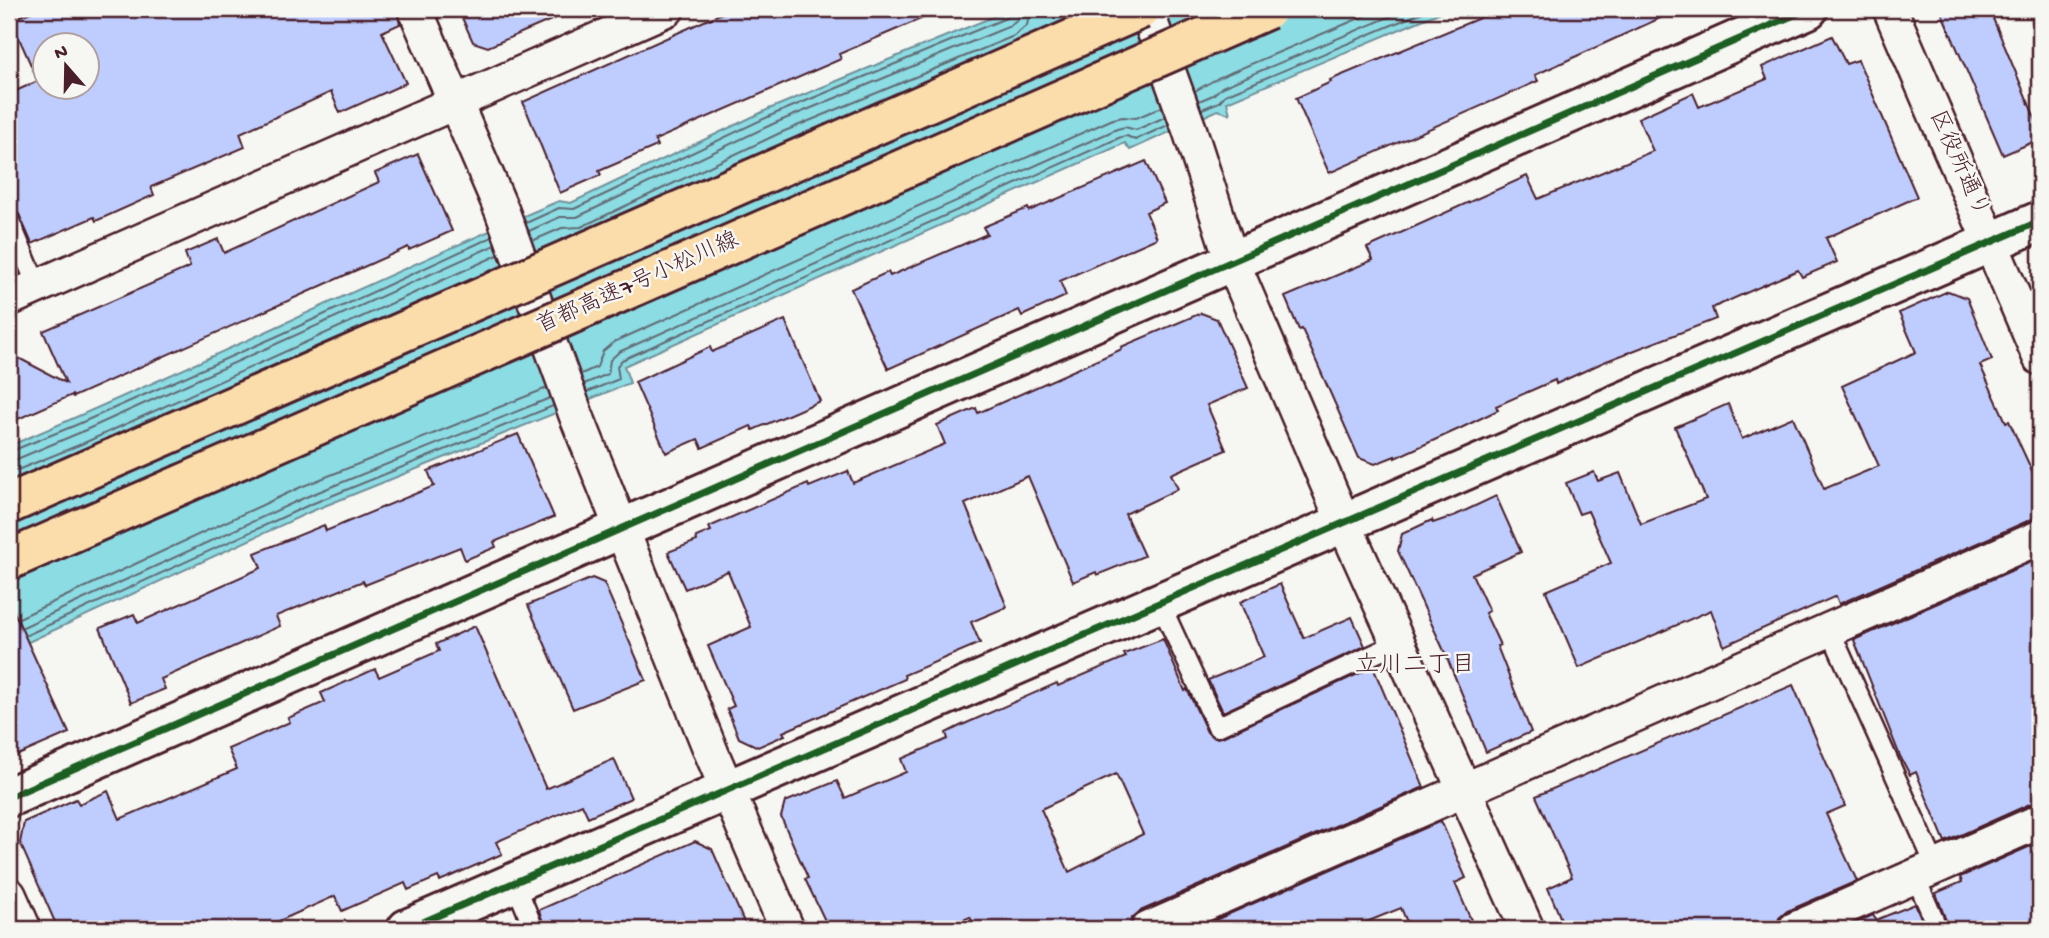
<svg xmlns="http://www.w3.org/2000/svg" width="2049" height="938" viewBox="0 0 2049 938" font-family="'Gochi Hand','Klee One',sans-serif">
<rect width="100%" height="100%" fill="#f6f6f2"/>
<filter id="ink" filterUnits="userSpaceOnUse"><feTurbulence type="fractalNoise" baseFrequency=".0143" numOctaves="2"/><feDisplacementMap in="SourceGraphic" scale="14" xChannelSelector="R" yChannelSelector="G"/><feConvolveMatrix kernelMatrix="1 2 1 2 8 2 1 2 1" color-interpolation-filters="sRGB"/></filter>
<g filter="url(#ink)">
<!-- water -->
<path fill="#8bdce3" stroke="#719099" stroke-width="2" d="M 1012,9 L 1448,9 L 1227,102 L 1230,114 L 1218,110 L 1130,150 L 1125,143 L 624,366 L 630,383 L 312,511 L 9,651 L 9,446 C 194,368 374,279 559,201 L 571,203 L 769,109 Z"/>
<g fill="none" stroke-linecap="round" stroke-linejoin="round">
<!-- shore -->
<path stroke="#646b75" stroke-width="2" d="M 1195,91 L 1218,78 L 1381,9
M 1199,101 L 1213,95 L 1222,87 L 1408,9
M 1202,109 L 1219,102 L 1225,95 L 1430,9
M 526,223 L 559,208 L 574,209 L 772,115 L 1006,18 L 1011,14 L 1011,9
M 529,231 L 560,217 L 577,217 L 775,123 L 1010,26 L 1018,20 L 1020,9
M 532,241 L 562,228 L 581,227 L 780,133 L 1014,36 L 1027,25 L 1031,9
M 581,374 L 597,367 L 603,351 L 614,342 L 1113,119 L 1123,117 L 1136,118 L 1162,107
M 584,384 L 608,374 L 610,360 L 619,352 L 1117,129 L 1125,127 L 1136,130 L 1165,117
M 587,392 L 619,379 L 617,366 L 622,360 L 1121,137 L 1127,136 L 1135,140 L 1168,125
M 9,452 L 76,425 L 282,334 L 492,237
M 9,460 L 17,459 L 79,433 L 495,245
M 9,471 L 20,469 L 84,443 L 498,255
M 19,618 L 301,487 L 547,388
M 23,627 L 306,497 L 550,398
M 27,635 L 309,505 L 553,406"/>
</g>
<!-- building -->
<path fill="#bfcdfe" stroke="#4a1f2b" stroke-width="2" fill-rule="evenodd" d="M 38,9 L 396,9 L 400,24 L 382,32 L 406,83 L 340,113 L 331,92 L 240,133 L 245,147 L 151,187 L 154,195 L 96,221 L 94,217 L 32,244 L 19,214 L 15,210 L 9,208 L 9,94 L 38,81 L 11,20 ZM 46,46 L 88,46 L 88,88 L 46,88 Z
M 458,9 L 577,9 L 488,47 L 473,42 Z
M 731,9 L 944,9 L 839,54 L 841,59 L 655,140 L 657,146 L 599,171 L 601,175 L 560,193 L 523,102 Z
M 1501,9 L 1680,9 L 1535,75 L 1538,81 L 1329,173 L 1296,98 L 1331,82 L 1330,80 Z
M 1940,9 L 1989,9 L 2040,130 L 2040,139 L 2003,155 Z
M 1832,36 L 1846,64 L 1858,60 L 1917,197 L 1826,238 L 1837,262 L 1802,277 L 1798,270 L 1712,308 L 1716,319 L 1604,362 L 1556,384 L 1555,380 L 1496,406 L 1498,410 L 1461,428 L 1395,458 L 1395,456 L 1375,464 L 1359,458 L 1302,329 L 1299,330 L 1285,297 L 1373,260 L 1367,248 L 1527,176 L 1538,199 L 1653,151 L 1638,118 L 1693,93 L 1699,107 L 1767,79 L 1762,67 Z
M 418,154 L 452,231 L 409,250 L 408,247 L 73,397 L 72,395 L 9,423 L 9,353 L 66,383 L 43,331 L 190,267 L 185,253 L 218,239 L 224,253 L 379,182 L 375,173 Z
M 1146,161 L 1165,203 L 1146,212 L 1157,238 L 1060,281 L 1066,296 L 1022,316 L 1019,310 L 888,369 L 851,289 L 888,272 L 890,276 L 987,234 L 983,227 L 1028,208 L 1029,211 Z
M 1948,291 L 1967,298 L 1992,360 L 1980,365 L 2006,422 L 2009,421 L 2040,488 L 2040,518 L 2032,519 L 1839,604 L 1836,596 L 1724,646 L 1711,610 L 1579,668 L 1546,591 L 1611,563 L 1588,511 L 1579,514 L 1566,483 L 1594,472 L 1598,481 L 1620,473 L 1641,524 L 1706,499 L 1675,427 L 1728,404 L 1742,439 L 1793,417 L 1824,489 L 1879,466 L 1842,386 L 1916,352 L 1899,313 Z
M 1201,313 L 1217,319 L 1248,388 L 1207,405 L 1226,450 L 1171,474 L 1178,489 L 1125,514 L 1144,556 L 1097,575 L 1096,572 L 1073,582 L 1028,476 L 965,504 L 1007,607 L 971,622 L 980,643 L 904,675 L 905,679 L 783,732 L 785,735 L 758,747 L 739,738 L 727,709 L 734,706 L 708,646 L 751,627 L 728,571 L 685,589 L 668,552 L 697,541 L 696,537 L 711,531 L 709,527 L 808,484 L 809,487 L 848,471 L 853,483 L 945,444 L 937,425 L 976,408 L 978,413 L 1122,349 L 1121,347 Z
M 785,320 L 820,401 L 753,430 L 751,426 L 702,448 L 698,439 L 666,453 L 635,382 L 710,347 L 712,352 Z
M 518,434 L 554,517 L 494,542 L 496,547 L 465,560 L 460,547 L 365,585 L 363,581 L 276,616 L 280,626 L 161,679 L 165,689 L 131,703 L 100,628 L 134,614 L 138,623 L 261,568 L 255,553 L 324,525 L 326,531 L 434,486 L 428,471 Z
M 1496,496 L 1521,552 L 1472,574 L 1489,611 L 1485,613 L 1500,645 L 1497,646 L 1531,732 L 1486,752 L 1445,653 L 1398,551 L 1402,534 L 1432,520 L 1433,523 L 1456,515 Z
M 2040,558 L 2040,802 L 2032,803 L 1945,842 L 1916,772 L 1910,775 L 1900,756 L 1854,640 Z
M 592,578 L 604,583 L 646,680 L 573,709 L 528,605 Z
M 1280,584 L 1304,638 L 1352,617 L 1365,646 L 1223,712 L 1208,680 L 1264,657 L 1240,602 Z
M 9,601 L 69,733 L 9,759 Z
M 475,626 L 546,789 L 614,759 L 631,798 L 588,817 L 582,804 L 496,842 L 502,854 L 440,881 L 438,877 L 408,890 L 405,883 L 342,911 L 335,896 L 261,929 L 58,929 L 20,843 L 24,822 L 76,799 L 79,804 L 108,791 L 120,819 L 237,769 L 228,749 L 290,722 L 288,718 L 325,702 L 321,693 L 375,669 L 379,677 L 439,651 L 436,644 Z
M 1163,639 L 1185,691 L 1187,689 L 1207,732 L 1215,738 L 1222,737 L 1373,667 L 1424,787 L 1140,911 L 1132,918 L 1129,929 L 976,929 L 970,917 L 942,929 L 829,929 L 805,879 L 808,878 L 781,817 L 785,802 L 837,781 L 845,798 L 906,772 L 901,759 L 948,739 L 946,733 L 960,726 L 1057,683 L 1058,686 L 1126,657 L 1124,654 ZM 1116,774 L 1143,834 L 1069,872 L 1041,809 Z
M 1793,685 L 1845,806 L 1826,814 L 1857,881 L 1787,911 L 1779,918 L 1776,929 L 1565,929 L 1548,888 L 1572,877 L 1536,796 Z
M 1441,821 L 1466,878 L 1455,883 L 1471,920 L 1450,929 L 1410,929 L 1401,908 L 1349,929 L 1195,929 Z
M 695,841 L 712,849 L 747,929 L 545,929 L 539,910 Z
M 2040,842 L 2040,929 L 1949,929 L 1936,893 L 1962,882 L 1960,877 Z
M 1915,904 L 1926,929 L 1842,929 L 1873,915 L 1876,920 Z"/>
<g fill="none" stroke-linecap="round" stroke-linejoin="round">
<defs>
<path id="service" d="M 9,219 L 37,286
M 1160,603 L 1217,727 L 1398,643
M 1830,630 L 1936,867
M 1915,876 L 1938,929
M 515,883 L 534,929"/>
<path id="minor" d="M 415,9 L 502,211 L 576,415 L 712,754 L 787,929
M 1146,9 L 1190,131 L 1232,261 L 1344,523 L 1527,929
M 1890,9 L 2040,358
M 9,299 L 667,9
M 9,895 L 24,929
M 1148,929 L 2040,537
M 1795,929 L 2040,821"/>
<path id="tertiary" d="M 9,797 L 1808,9
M 407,929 L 2040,221"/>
</defs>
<!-- service casing -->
<use href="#service" stroke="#4a1f2b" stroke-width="23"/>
<!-- minor casing -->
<use href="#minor" stroke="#4a1f2b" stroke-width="38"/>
<!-- tertiary casing -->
<use href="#tertiary" stroke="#4a1f2b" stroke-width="44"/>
<!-- service -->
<use href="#service" stroke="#f6f6f2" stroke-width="18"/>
<!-- minor -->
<use href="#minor" stroke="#f6f6f2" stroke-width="33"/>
<!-- tertiary -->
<use href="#tertiary" stroke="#f6f6f2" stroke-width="38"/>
<defs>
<path id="motorway-bridge" d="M 9,504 L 1141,9
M 9,560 L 1268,9"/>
</defs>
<!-- motorway-bridge casing -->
<use href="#motorway-bridge" stroke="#4a1f2b" stroke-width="44" stroke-linecap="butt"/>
<!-- motorway-bridge -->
<use href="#motorway-bridge" stroke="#faddab" stroke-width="38"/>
<defs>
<path id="cycleway" d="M 9,797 L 1808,9
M 407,929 L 2040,221"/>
</defs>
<!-- cycleway casing -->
<use href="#cycleway" stroke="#f6f6f2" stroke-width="11"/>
<!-- cycleway -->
<use href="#cycleway" stroke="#1b5e20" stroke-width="7"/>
</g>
</g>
<g text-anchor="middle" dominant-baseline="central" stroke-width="5" stroke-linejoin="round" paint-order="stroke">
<!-- street labels -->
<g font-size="23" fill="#4a1f2b" stroke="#f6f6f2">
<text transform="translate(1958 164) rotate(66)">区役所通り</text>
<text transform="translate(638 284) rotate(-24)">首都高速7号小松川線</text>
</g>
<!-- neighbourhood labels -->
<g font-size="24" fill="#4a1f2b" stroke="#f6f6f2">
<text x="1415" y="666">立川二丁目</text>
</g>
</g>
<!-- margin -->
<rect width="2049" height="938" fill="none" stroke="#f6f6f2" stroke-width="35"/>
<rect x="18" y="18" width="2014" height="903" fill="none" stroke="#4a1f2b" stroke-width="2.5" filter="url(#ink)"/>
<!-- north arrow -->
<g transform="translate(66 66) rotate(340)"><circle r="33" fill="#f6f6f2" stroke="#b1a0a2" stroke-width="2"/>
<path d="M0-5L12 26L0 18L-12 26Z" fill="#4a1f2b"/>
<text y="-10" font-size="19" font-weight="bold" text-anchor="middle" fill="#4a1f2b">N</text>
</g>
</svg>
